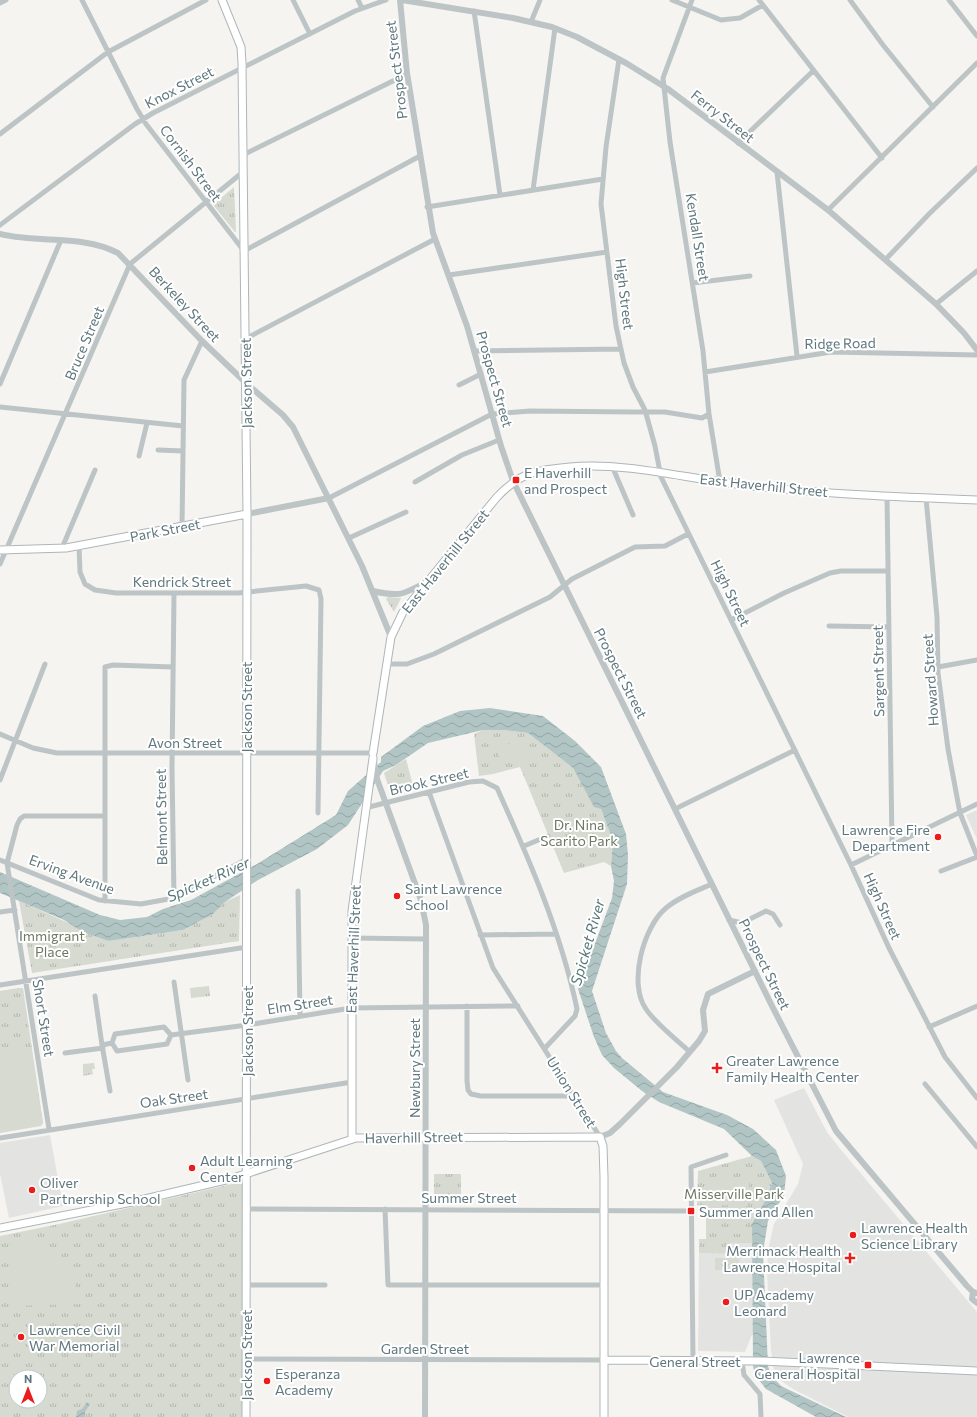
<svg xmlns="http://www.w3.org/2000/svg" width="977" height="1417" viewBox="0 0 977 1417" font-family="Commissioner,sans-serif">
<defs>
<pattern id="park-tufts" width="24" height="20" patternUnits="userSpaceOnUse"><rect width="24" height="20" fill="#d6dad0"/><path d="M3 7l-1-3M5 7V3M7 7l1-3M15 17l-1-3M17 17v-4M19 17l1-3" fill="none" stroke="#b1b6ae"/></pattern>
<pattern id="water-waves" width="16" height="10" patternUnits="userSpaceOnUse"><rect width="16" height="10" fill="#b2c5c5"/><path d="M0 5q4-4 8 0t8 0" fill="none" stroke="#94a5a5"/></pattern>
</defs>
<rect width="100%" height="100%" fill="#f5f4f1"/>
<!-- built -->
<path fill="#e3e4e2" d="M 977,810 L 977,839 L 966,815 Z
M 804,1088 L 827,1132 L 842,1151 L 977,1312 L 977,1417 L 848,1417 L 793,1389 L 777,1378 L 774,1371 L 771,1350 L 767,1273 L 768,1250 L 774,1224 L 798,1184 L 803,1164 L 774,1100 Z
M 50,1135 L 63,1206 L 9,1218 L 0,1174 L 0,1143 Z
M 729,1243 L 753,1243 L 753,1332 L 745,1352 L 698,1351 L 699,1253 L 729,1254 Z"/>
<!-- park -->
<path fill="url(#park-tufts)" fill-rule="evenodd" d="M 234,187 L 236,232 L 235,232 L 214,206 L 215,203 Z
M 388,597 L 401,598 L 394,612 L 386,599 Z
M 483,730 L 503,730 L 528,733 L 573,768 L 594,806 L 601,809 L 613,841 L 611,866 L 604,862 L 564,873 L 520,767 L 493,774 L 479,776 L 474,734 Z
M 406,759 L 414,789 L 391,795 L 384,773 Z
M 240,895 L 239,941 L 32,973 L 19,901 L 109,941 L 183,930 L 213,914 L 225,902 Z
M 209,986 L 210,996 L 191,998 L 190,988 Z
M 18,988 L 23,988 L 43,1123 L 0,1133 L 0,991 Z
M 94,1063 L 95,1069 L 92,1069 L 93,1074 L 83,1076 L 83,1064 Z
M 752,1156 L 761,1161 L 772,1183 L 766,1199 L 752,1222 L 753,1243 L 730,1243 L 729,1254 L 699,1253 L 699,1239 L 706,1239 L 706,1206 L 697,1205 L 698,1171 Z
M 434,1174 L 461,1174 L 461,1202 L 434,1202 Z
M 245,1181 L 242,1417 L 0,1417 L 0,1236 L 59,1224 ZM 16,1377 L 40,1377 L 40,1401 L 16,1401 Z
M 731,1246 L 740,1246 L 739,1270 L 715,1270 L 715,1258 L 731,1258 Z"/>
<!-- pitch -->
<path fill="#d6dad0" d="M 524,742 L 526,760 L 500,763 L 498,745 Z
M 31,1047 L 43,1123 L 41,1126 L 0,1133 L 0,1053 L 5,1051 Z
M 716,1182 L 749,1182 L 748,1206 L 715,1205 Z
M 732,1209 L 746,1209 L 746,1234 L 731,1234 Z
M 18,1239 C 57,1244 76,1265 78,1304 L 12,1306 L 11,1240 Z"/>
<!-- water -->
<path fill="url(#water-waves)" d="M 490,708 L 543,716 L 575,741 L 601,767 L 626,834 L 628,855 L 627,884 L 592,991 L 606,1033 L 616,1051 L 622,1058 L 663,1092 L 727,1115 L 753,1129 L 776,1150 L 786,1176 L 784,1195 L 768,1221 L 763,1252 L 768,1366 L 771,1375 L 781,1386 L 846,1417 L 816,1417 L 766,1389 L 755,1375 L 753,1366 L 752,1223 L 766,1199 L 772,1183 L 761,1161 L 752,1156 L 724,1129 L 659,1102 L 642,1091 L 614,1068 L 602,1055 L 594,1037 L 578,989 L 612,898 L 614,881 L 611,866 L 613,841 L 601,809 L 594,807 L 573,768 L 528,733 L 503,730 L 483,730 L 428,743 L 396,765 L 383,771 L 348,825 L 317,849 L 258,880 L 225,902 L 213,914 L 183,930 L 109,941 L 83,932 L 64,920 L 0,893 L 0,872 L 100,915 L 120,920 L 147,917 L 163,909 L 191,900 L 257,864 L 336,815 L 348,791 L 381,762 L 381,757 L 423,726 L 460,711 Z
M 87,1402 L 90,1404 L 85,1412 L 85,1417 L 76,1417 L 77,1411 L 82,1409 Z"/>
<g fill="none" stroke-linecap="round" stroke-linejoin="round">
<defs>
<path id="secondary" d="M 222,0 L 241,47 L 242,63 L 247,514 L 246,1417
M 0,550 L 66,548 L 247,514
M 373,753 L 391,637 L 403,612 L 497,497 C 521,472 536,470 570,467 C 629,462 686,479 744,485 C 821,494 899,497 977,500
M 352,1139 L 352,911 L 373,758
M 0,1228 L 132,1202 L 230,1179 L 356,1138 L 600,1137 L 603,1146 L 604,1177 L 604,1417
M 604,1360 L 760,1361 L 977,1371"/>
</defs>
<!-- secondary casing -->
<use href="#secondary" stroke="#adb6b9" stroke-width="9"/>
<!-- minor -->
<path stroke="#bdc4c6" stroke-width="5" d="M 82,0 L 137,109 L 146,124 L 244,251 L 420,156
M 293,0 L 310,34
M 358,0 L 362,8
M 672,0 L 721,20 L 740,18 L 763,5
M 692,0 L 663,78 L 670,142 L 703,351 L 709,414 L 720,482
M 759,0 L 882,158
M 850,0 L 883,45 L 933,107
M 949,0 L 977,36
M 0,3 L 6,0
M 474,11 L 500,195
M 531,22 L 540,0
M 619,59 L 606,147 L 601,204 L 616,326 L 624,363 L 633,387 L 645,410 L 655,446 L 661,477 L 851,865 L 889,948 L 945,1057 L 977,1098
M 0,134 L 108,52 L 206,0
M 738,143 L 813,71
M 243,155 L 407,74
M 777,172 L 797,356
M 533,190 L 555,28
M 427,207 L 603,179
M 828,210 L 977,63
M 0,225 L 135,124 L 153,113 L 355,11 L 386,0
M 886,259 L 930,213 L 977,168
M 449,275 L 607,252
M 693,283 L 750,276
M 936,304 L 977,271
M 245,339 L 435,239
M 474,351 L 621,349
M 705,372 L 831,352 L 977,355
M 0,384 L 61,240
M 459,385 L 481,374
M 0,407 L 183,426
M 158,450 L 183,451
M 139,456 L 147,423
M 612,466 L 633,515
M 415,482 L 462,455 L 499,440
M 887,496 L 892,845
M 329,498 L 492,414 L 530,411 L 634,412 L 665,412 L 702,418 L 709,414
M 926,498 L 937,617 L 938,673 L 948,749 L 960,813 L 977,856
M 182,527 L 184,380 L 202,341
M 349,538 L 406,512
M 79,546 L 80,572 L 85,584 L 95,590 L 116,593 L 238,593 L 306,586 L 319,590 L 321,599 L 318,813
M 62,548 L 95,470
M 0,564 L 130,264 L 243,172
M 731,620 L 784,593 L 830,573 L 841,571 L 888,571
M 829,626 L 889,627
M 387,664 L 407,664 L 434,654 L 550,597 L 572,579 L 635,547 L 665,546 L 688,534
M 938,667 L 977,660
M 0,734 L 33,748 L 57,753 L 373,753 L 373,755
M 0,780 L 45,664
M 429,792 L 493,968 L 600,1137
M 365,808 L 469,782 L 483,781 L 497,788 C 529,859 561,932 577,1009 L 575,1016 L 545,1048
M 675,809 L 795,750
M 524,846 L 548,836
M 0,860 L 99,900 L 141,904 L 174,898 L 247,859
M 851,865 L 977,804
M 941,871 L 977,857
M 298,891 L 300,1016
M 174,898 L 172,768 L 174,593
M 105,901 L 105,667 L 113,665 L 173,667
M 0,912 L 15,910
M 729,920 L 742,923 L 766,911 L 773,914 L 780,925
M 480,935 L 556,934
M 351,938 L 426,939
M 174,982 L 188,1080
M 0,985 L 247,947
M 95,996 L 102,1045 L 112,1043
M 467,1006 L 467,1081 L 468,1090 L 471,1094 L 481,1096 L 575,1096
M 929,1027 L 977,1006
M 171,1035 L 167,1044 L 117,1051 L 112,1043 L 115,1034 L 164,1027 L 171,1035 L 247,1025 L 351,1008 L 518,1006
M 102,1045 L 110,1091
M 690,1052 C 677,1040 655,1023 646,1009 C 628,984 643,927 666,908 C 679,897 696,891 712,884
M 65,1053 L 103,1048
M 925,1084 L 977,1147
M 49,1129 L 7,863 L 17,825 L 20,819 L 24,816 L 104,816
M 0,1138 L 352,1082
M 246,1209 L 691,1211
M 385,1209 L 388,1285 L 604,1285
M 246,1285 L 325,1285
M 246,1359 L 604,1360
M 693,1361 L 691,1167 L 726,1155
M 742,1361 L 744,1375 L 760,1394 L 761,1417"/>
<!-- tertiary -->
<path stroke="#bdc4c6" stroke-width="6" d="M 400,0 L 407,73 L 433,233 L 467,326 L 501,446 L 513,481 L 771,1004 L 836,1131 L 967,1286 L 973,1292 L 977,1293
M 402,0 L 513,18 L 552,27 L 577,37 L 626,63 L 668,89 L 828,210 L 936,304 L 964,333 L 977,350
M 0,234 C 40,244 81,234 118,253 L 202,341 L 246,383 L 283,415 L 293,427 L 362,566 L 391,637
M 247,514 L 329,498
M 373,591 C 399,597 403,595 426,582
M 374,761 L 377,779 L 421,900 L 426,925 L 425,1417
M 600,1137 L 610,1133 L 620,1124 L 677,1067 L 699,1041 L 705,1031 L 703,1010 L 708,994 L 755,971
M 973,1292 L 972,1299 L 977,1303"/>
<!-- secondary -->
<use href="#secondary" stroke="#fff" stroke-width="7"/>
</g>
<!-- markers -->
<g fill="#ea1d1c" stroke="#fff" stroke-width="1.5">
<rect x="512" y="476" width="8" height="8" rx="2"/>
<circle cx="938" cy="837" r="4"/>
<circle cx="397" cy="896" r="4"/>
<path d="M715 1062h4v4h4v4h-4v4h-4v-4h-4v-4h4z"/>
<circle cx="192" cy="1168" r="4"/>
<circle cx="32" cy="1190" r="4"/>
<rect x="687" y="1207" width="8" height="8" rx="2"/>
<circle cx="853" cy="1235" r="4"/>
<path d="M848 1252h4v4h4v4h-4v4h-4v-4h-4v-4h4z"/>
<circle cx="726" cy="1302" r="4"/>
<circle cx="21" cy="1337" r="4"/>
<rect x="864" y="1361" width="8" height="8" rx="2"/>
<circle cx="267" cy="1381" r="4"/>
</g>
<g text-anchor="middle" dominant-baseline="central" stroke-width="4" stroke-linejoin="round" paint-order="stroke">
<!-- street labels -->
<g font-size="14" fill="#5f777d" stroke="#fff">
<text transform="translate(396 70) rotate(-97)">Prospect Street</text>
<text transform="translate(179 87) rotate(-27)">Knox Street</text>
<text transform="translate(723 116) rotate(38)">Ferry Street</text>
<text transform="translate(191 163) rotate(53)">Cornish Street</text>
<text transform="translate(698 237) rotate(81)">Kendall Street</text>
<text transform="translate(625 294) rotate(83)">High Street</text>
<text transform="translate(185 304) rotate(47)">Berkeley Street</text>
<text transform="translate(84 343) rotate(-67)">Bruce Street</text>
<text transform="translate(840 343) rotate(-1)">Ridge Road</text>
<text transform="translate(495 379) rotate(74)">Prospect Street</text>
<text transform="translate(246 383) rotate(-91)">Jackson Street</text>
<text transform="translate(764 485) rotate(6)">East Haverhill Street</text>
<text transform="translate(165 530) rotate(-11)">Park Street</text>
<text transform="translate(445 561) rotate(-51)">East Haverhill Street</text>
<text x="182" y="581">Kendrick Street</text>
<text transform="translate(731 593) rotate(64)">High Street</text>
<text transform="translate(878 671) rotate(-91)">Sargent Street</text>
<text transform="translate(621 673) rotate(63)">Prospect Street</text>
<text transform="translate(930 680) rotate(-94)">Howard Street</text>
<text transform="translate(246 707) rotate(-90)">Jackson Street</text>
<text x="185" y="742">Avon Street</text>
<text transform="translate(429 781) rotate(-13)">Brook Street</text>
<text transform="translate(161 817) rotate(-91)">Belmont Street</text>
<text transform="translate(72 874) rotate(20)">Erving Avenue</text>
<text transform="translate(883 906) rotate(66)">High Street</text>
<text transform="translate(353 949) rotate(-88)">East Haverhill Street</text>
<text transform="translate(765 964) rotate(64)">Prospect Street</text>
<text transform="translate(300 1004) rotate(-9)">Elm Street</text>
<text transform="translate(44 1018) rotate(81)">Short Street</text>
<text transform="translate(247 1031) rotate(-90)">Jackson Street</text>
<text transform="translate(414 1068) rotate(-90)">Newbury Street</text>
<text transform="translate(572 1092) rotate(58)">Union Street</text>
<text transform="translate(174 1098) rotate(-8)">Oak Street</text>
<text transform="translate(414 1137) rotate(-1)">Haverhill Street</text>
<text x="469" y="1197">Summer Street</text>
<text x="425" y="1348">Garden Street</text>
<text transform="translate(246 1355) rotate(-90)">Jackson Street</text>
<text x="695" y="1361">General Street</text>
</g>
<!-- poi labels -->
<g font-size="14" fill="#5f777d" stroke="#fff" text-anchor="start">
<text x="524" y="472">E Haverhill<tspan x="524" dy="16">and Prospect</tspan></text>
<text x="930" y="829" text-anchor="end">Lawrence Fire<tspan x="930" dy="16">Department</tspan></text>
<text x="405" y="888">Saint Lawrence<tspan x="405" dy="16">School</tspan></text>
<text x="726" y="1060">Greater Lawrence<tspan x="726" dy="16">Family Health Center</tspan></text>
<text x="200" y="1160">Adult Learning<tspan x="200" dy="16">Center</tspan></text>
<text x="40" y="1182">Oliver<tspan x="40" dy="16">Partnership School</tspan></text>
<text x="699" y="1211">Summer and Allen</text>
<text x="861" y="1227">Lawrence Health<tspan x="861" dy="16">Science Library</tspan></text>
<text x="841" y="1250" text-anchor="end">Merrimack Health<tspan x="841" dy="16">Lawrence Hospital</tspan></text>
<text x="734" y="1294">UP Academy<tspan x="734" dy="16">Leonard</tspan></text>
<text x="29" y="1329">Lawrence Civil<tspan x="29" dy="16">War Memorial</tspan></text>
<text x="860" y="1357" text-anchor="end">Lawrence<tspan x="860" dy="16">General Hospital</tspan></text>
<text x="275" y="1373">Esperanza<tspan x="275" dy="16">Academy</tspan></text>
</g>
<!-- park labels -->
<g font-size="14" fill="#6c7a62" stroke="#fff">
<text x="579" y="824">Dr. Nina<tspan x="579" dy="16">Scarito Park</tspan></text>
<text x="52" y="935">Immigrant<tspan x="52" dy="16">Place</tspan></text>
<text x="734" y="1193">Misserville Park</text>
</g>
<!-- water labels -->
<g font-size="15" font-style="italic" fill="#597879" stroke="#fff">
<text transform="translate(208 879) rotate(-24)">Spicket River</text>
<text transform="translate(587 942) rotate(-74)">Spicket River</text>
</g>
</g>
<!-- north arrow -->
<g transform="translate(28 1389)"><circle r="19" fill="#ffffff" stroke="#bfc9cb"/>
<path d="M0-3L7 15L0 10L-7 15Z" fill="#ea1d1c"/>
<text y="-6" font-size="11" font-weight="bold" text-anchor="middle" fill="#5f777d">N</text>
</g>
</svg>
